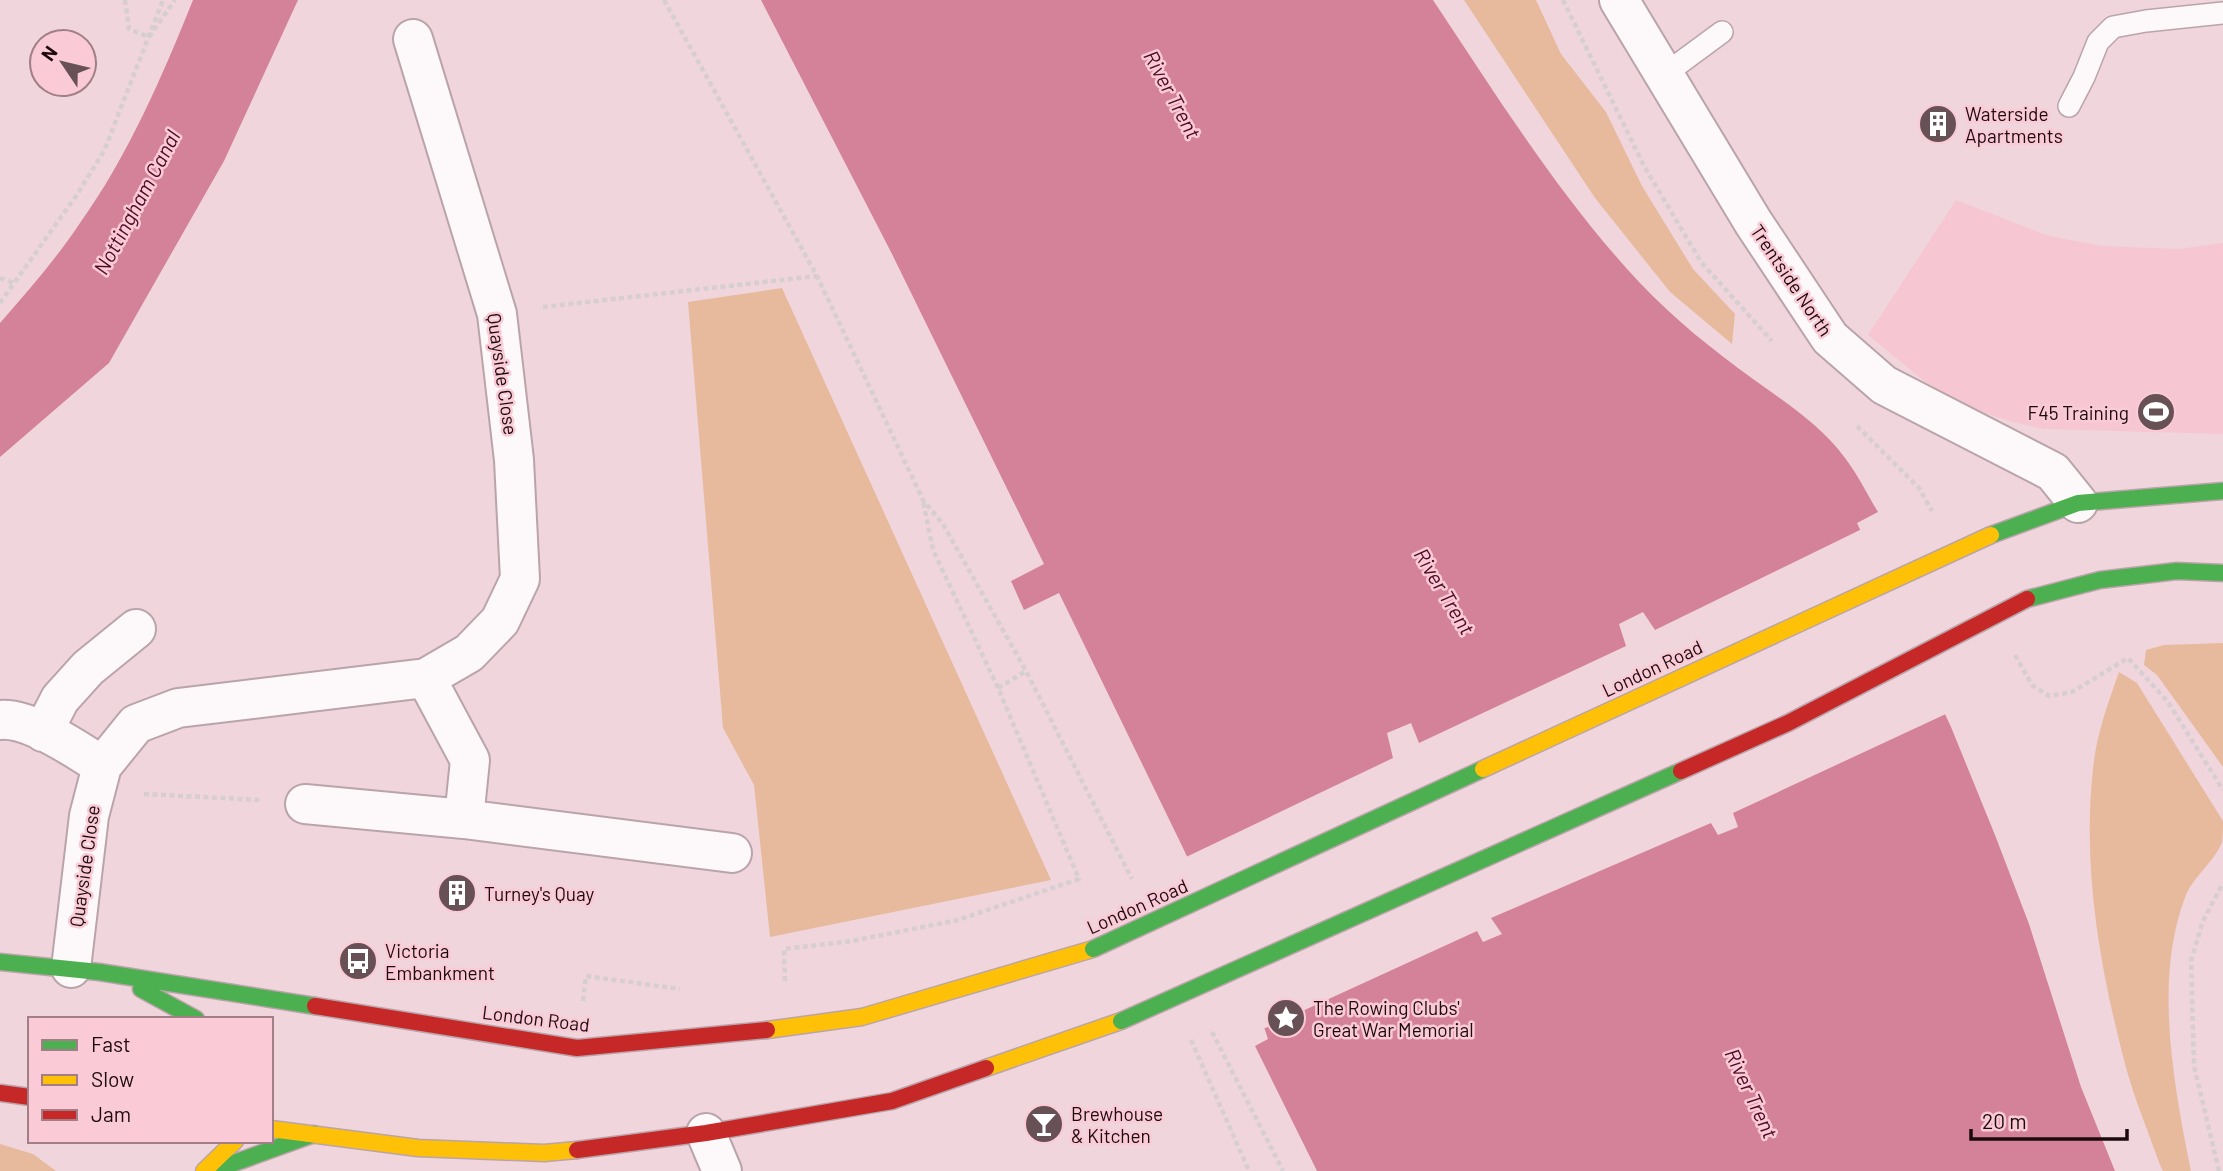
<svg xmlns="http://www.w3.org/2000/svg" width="2223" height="1171" viewBox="0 0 2223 1171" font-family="Barlow,sans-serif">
<rect width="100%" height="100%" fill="#f0d6dc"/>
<!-- built -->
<path fill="#f6c6d2" d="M 1956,200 L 2049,236 L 2102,246 L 2179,249 L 2223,243 L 2223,434 L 2044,429 L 2009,421 L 1969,408 L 1924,381 L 1868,335 Z"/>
<!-- green -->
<path fill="#e7ba9e" d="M 1464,0 L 1536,0 L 1561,54 L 1606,112 L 1642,186 L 1693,269 L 1735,314 L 1732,344 L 1670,292 L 1595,198 Z
M 782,288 L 1051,880 L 770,937 L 754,785 L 723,728 L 688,302 Z
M 2223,643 L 2223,767 L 2157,675 L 2144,665 L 2146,650 L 2164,645 Z
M 2119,672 L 2137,683 L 2223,821 C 2223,827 2223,836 2222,842 C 2215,861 2194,876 2186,895 C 2153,978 2174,1086 2191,1171 L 2163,1171 L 2160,1165 C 2148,1131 2134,1098 2125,1064 C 2100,969 2082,868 2093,769 C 2096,736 2108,703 2119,672 Z
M 0,1144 L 33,1154 L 56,1171 L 0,1171 Z"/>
<!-- water -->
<path fill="#d3829a" d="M 193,0 L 298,0 L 224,161 L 109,363 L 0,457 L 0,323 C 28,291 56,259 80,223 C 128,156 162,77 193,0 Z
M 761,0 L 1433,0 C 1496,95 1562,200 1640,283 C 1674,319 1713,350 1753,379 C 1785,402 1821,425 1845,458 C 1858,475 1867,494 1878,512 L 1857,523 L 1951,727 L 1995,835 L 2029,924 L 2081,1087 L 2115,1171 L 1317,1171 L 1255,1046 L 1268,1039 L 1265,1030 L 1184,850 L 1059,593 L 1024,610 L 1011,581 L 1044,564 L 891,252 Z"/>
<!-- pier -->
<path fill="#f0d6dc" d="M 1864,528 L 1948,713 L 1733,813 L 1738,827 L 1718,835 L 1711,823 L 1491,918 L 1502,934 L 1483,942 L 1477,931 L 1261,1030 L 1184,858 L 1393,758 L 1387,733 L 1411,723 L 1419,743 L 1626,646 L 1619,624 L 1643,612 L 1655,630 Z"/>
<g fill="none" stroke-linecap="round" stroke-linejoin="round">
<defs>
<path id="lane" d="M 1665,74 L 1722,32
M 2069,106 L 2084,77 L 2098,42 L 2113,27 L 2146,21 L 2223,13"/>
<path id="street" d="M 1619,0 L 1753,222 L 1830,338 L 1884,385 L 2053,472 L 2078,503
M 0,720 C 29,717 78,750 102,766
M 43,732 L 60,699 L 88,668 L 136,629
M 305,804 L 464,819 L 470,760 L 426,678
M 464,819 L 732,853
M 71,968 L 89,816 L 102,766 L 136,724 L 178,708 L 426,678 L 469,653 L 500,621 L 520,579 L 514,460 L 497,314 L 413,39
M 706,1133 L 722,1171"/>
<path id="fast" d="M 1991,535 L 2078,503 L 2223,491
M 2027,599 L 2100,580 L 2177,571 L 2223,573
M 0,962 L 99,972 L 315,1006
M 141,989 L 196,1019
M 212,1171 L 314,1134"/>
<path id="slow" d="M 767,1030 L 862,1017 L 1093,949
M 986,1068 L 1121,1021
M 271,1129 L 418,1148 L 544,1153 L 577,1150
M 204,1171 L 235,1141"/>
<path id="jam" d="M 315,1006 L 577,1048 L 767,1030
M 0,1093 L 30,1097
M 577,1150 L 706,1133 L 892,1101 L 986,1068"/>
</defs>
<!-- lane casing -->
<use href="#lane" stroke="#baa4a9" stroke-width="24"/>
<!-- street casing -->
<use href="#street" stroke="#baa4a9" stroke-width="42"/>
<!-- fast casing -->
<use href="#fast" stroke="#baa4a9" stroke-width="19"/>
<!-- slow casing -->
<use href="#slow" stroke="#baa4a9" stroke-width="19"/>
<!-- jam casing -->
<use href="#jam" stroke="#baa4a9" stroke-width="19"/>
<!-- path -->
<path stroke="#d6ced0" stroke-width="4.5" stroke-dasharray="5 3.5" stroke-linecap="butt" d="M 125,0 L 129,29 L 149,37 L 175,0
M 664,0 L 817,276 L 923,500 L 943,524 L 1026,671 L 1132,879
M 1563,0 L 1644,166 L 1701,262 L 1772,341
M 0,278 L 14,283
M 0,303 L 78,193 L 104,151 L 163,0
M 543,307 L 817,276
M 1857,426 L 1919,488 L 1932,511
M 2015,655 L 2032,685 L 2049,696 L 2072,692 L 2128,658 L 2168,702 L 2223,790
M 998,688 L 1026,671
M 144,794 L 261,800
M 785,981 L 784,949 L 852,941 L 958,920 L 1079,879 L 998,688 L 933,550 L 923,501
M 583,1001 L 586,976 L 680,989
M 1212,1032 L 1283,1171
M 1191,1040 L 1249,1171
M 2219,1171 L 2194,1066 L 2191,961 L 2203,921 L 2223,883"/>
<!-- lane -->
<use href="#lane" stroke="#fdf9fa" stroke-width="21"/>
<!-- street -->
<use href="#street" stroke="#fdf9fa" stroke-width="38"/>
<!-- fast -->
<use href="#fast" stroke="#4caf50" stroke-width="16"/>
<!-- slow -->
<use href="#slow" stroke="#ffc107" stroke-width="16"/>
<!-- jam -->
<use href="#jam" stroke="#c62828" stroke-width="16"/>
<defs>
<path id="fast-bridge" d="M 1093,949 L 1483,769
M 1121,1021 L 1681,771"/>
<path id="slow-bridge" d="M 1483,769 L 1991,535"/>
<path id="jam-bridge" d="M 1681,771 L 1788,723 L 2027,599"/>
</defs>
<!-- fast-bridge casing -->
<use href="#fast-bridge" stroke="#baa4a9" stroke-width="19" stroke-linecap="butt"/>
<!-- slow-bridge casing -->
<use href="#slow-bridge" stroke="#baa4a9" stroke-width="19" stroke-linecap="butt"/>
<!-- jam-bridge casing -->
<use href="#jam-bridge" stroke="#baa4a9" stroke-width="19" stroke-linecap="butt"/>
<!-- fast-bridge -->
<use href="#fast-bridge" stroke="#4caf50" stroke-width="16"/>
<!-- slow-bridge -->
<use href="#slow-bridge" stroke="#ffc107" stroke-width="16"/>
<!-- jam-bridge -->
<use href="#jam-bridge" stroke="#c62828" stroke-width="16"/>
</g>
<!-- icons -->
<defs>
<symbol id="building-disc" viewBox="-11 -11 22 22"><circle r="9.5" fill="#675157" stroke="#facbd6"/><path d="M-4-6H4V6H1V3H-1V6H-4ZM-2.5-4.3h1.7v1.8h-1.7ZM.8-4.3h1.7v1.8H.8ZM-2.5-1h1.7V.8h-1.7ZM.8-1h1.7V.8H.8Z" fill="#fff"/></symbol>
<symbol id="stadium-disc" viewBox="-11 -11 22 22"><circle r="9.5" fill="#675157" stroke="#facbd6"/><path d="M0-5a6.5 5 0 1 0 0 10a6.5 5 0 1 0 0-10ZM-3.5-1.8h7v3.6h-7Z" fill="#fff"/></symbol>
<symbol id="bus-disc" viewBox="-11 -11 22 22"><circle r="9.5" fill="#675157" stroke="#facbd6"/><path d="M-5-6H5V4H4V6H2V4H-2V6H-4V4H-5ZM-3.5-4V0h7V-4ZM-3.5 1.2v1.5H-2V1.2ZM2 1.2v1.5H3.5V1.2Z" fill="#fff"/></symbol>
<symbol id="sight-disc" viewBox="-11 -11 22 22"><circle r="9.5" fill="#675157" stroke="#facbd6"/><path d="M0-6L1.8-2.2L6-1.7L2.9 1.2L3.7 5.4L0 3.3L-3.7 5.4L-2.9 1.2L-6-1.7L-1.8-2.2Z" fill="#fff"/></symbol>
<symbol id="bar-disc" viewBox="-11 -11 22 22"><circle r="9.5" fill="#675157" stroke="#facbd6"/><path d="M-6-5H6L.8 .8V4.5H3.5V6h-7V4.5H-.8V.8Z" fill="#fff"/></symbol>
</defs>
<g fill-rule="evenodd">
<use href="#building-disc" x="1916" y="102" width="44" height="44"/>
<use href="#stadium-disc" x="2134" y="390" width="44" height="44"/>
<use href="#building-disc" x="435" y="871" width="44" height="44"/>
<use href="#bus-disc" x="336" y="939" width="44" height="44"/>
<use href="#sight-disc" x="1264" y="996" width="44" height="44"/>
<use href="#bar-disc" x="1022" y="1102" width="44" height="44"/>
</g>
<g text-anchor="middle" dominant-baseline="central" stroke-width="5" stroke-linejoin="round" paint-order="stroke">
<!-- poi labels -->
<g font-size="19" fill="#1d0a0f" stroke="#facbd6" text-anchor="start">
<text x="1965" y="113">Waterside<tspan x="1965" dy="22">Apartments</tspan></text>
<text x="2129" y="412" text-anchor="end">F45 Training</text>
<text x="484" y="893">Turney's Quay</text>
<text x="385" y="950">Victoria<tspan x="385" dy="22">Embankment</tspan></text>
<text x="1313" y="1007">The Rowing Clubs'<tspan x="1313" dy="22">Great War Memorial</tspan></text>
<text x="1071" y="1113">Brewhouse<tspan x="1071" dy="22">&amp; Kitchen</tspan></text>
</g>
<!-- street labels -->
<g font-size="19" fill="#1d0a0f" stroke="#facbd6">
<text transform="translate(1792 280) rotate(56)">Trentside North</text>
<text transform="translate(503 374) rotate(82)">Quayside Close</text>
<text transform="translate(1652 668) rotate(-25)">London Road</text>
<text transform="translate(84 866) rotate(-82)">Quayside Close</text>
<text transform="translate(1137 906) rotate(-24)">London Road</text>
<text transform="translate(536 1018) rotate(7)">London Road</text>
</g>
<!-- water labels -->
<g font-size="21" font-style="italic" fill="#4d0a25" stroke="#facbd6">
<text transform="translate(1173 94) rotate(62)">River Trent</text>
<text transform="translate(136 202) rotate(-62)">Nottingham Canal</text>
<text transform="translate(1445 591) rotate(59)">River Trent</text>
<text transform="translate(1752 1093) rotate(65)">River Trent</text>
</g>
</g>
<!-- legend -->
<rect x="28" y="1017" width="245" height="126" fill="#facbd6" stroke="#a27e86" stroke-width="2"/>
<rect x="42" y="1040" width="35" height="10" fill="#4caf50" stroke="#a27e86" stroke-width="2"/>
<text x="91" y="1052" font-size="21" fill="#1d0a0f">Fast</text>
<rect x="42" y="1075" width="35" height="10" fill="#ffc107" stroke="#a27e86" stroke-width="2"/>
<text x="91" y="1087" font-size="21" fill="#1d0a0f">Slow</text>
<rect x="42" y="1110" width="35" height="10" fill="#c62828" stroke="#a27e86" stroke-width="2"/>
<text x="91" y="1122" font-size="21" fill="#1d0a0f">Jam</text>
<!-- north arrow -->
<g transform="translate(63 63) rotate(305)"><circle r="33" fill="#facbd6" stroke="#a27e86" stroke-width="2"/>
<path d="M0-5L12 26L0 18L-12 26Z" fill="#675157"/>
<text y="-10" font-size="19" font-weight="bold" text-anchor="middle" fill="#1d0a0f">N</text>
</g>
<!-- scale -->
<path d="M1971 1129v10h156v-10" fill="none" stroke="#1d0a0f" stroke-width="3.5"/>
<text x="1982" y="1129" font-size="21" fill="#1d0a0f" stroke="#facbd6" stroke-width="5" paint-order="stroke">20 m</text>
</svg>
